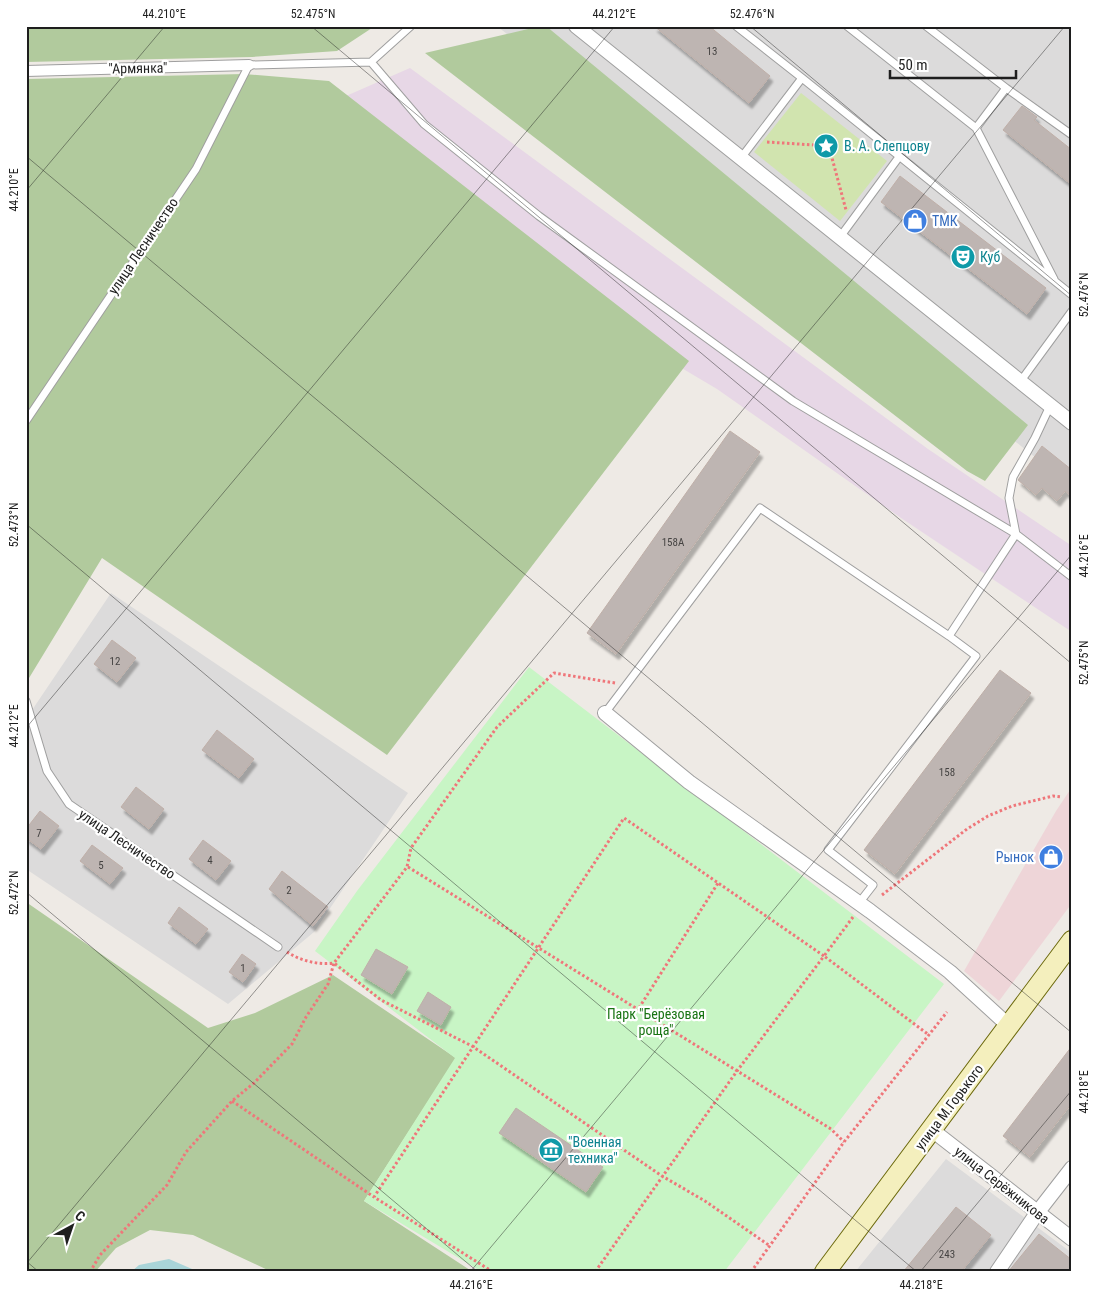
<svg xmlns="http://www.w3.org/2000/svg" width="1098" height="1298" viewBox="0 0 1098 1298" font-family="'Roboto Condensed',sans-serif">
<defs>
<filter id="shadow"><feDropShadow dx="3" dy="5.5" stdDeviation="1" flood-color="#0004"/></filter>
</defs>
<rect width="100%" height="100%" fill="#eeeae5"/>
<!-- residential -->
<path fill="#dcdbdb" d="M 497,26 L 1072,26 L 1072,487 Z
M 111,593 L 408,793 L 314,932 L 228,1004 L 26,869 L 26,719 Z
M 946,1159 L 1072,1253 L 1072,1272 L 855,1272 Z"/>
<!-- commercial -->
<path fill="#eed5d8" d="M 1072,787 L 1072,903 L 999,1001 L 964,971 L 1056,811 Z"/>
<!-- industrial -->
<path fill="#e7d7e6" d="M 410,68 L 928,449 L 1072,546 L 1072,632 L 901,518 L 717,389 L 663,357 L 346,96 Z"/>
<!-- grass -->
<path fill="#d1e4af" d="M 801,93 L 887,161 L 840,221 L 754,152 Z"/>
<!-- forest -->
<path fill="#b1ca9d" d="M 26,26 L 375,26 L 337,51 L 252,57 L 26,62 Z
M 541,26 L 546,26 L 1028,425 L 985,481 L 967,471 L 425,53 Z
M 244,74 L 329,81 L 689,361 L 387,755 L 102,558 L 26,683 L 26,79 Z
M 26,902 L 208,1028 L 255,1013 L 333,975 L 456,1058 L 364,1201 L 473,1272 L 272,1272 L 193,1235 L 150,1230 L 116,1248 L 95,1272 L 26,1271 Z"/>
<!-- park -->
<path fill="#c8f5c5" d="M 529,667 L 944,984 L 724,1272 L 482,1272 L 364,1201 L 455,1058 L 315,951 L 357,891 Z"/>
<!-- water -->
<path fill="#a9d4d8" d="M 169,1259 L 199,1272 L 131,1272 L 139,1265 Z"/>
<!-- building -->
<path fill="#beb5b2" stroke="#bfafa8" filter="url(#shadow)" d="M 654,26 L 709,26 L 770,76 L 749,103 Z
M 1022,106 L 1037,117 L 1034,120 L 1072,150 L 1072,185 L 1003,130 Z
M 900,176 L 1046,288 L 1027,314 L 881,202 Z
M 730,431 L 760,452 L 616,654 L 587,633 Z
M 1042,446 L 1072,470 L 1072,497 L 1065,491 L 1057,501 L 1042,488 L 1036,495 L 1018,480 Z
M 112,640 L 136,658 L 117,682 L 94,664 Z
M 1000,670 L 1031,693 L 895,874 L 864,850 Z
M 217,730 L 254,759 L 239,778 L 202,750 Z
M 136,787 L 164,809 L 149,829 L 121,807 Z
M 40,811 L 59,826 L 41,849 L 26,838 L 26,829 Z
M 203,840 L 231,861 L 216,880 L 189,859 Z
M 92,845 L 123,868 L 110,884 L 80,861 Z
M 282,871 L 328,907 L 313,926 L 269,889 Z
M 179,907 L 208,929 L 196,944 L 168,923 Z
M 376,949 L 408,967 L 392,994 L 361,975 Z
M 242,954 L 256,964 L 243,982 L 229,972 Z
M 428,992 L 451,1007 L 441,1025 L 417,1011 Z
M 1072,1046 L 1072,1103 L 1030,1157 L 1003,1136 Z
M 516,1108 L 603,1167 L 586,1192 L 499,1133 Z
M 956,1207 L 991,1235 L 961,1272 L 903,1272 Z
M 1039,1234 L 1072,1260 L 1072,1272 L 1008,1272 Z"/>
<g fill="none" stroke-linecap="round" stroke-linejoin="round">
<defs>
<path id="service" d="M 736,26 L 802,78 L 741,158
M 847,26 L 976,128 L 1006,88 L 1072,135
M 926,26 L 1006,88
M 371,62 L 424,124 L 539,216 L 793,401 L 1016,534 L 1072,577
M 802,78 L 1072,295
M 976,128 L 1054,279
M 840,237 L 899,157
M 1020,382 L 1072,311
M 26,421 L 196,169 L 249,65 L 371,62 L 411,26
M 26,701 L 47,771 L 69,804 L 278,947
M 605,713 L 760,508 L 949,636 L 1016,534 L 1009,498 L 1013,477 L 1035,438 L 1050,406
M 859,903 L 873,885 L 828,850 L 976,656 L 949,636"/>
<path id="pedestrian" d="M 26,71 L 249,65"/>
<path id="minor" d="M 576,26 L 1072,423
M 605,713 L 689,782 L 870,911 L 950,972 L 1009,1026
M 932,1130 L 1072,1239
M 997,1272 L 1037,1213 L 1072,1168"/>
<path id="secondary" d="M 825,1272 L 1072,941"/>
</defs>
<!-- service casing -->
<use href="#service" stroke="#9f9f9f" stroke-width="9"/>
<!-- pedestrian casing -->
<use href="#pedestrian" stroke="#9f9f9f" stroke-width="12"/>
<!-- minor casing -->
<use href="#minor" stroke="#9f9f9f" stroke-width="16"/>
<!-- secondary casing -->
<use href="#secondary" stroke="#6d6a0d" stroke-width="22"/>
<!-- path -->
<path stroke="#ef767a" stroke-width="3" stroke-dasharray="2.5 2.5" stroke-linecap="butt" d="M 767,142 L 814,145 L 832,158 L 846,210
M 615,683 L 554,673 L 497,727 L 411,848 L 407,867 L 334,963 L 381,1000 L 472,1046 L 662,1176 L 705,1201 L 770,1246
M 408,867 L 831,1129 L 844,1142
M 882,895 L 967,829 L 988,816 L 1012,806 L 1053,796 L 1062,797
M 853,917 L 824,956 L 929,1035
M 639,1008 L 718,883
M 232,1101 L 374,1197
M 90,1272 L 100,1255 L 167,1185 L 186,1152 L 232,1101 L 254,1083 L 292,1044 L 306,1017 L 328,984 L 334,963 C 318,965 301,961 287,952
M 493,1272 L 374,1197 L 624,818 L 824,956 L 737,1071 L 595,1272
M 751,1272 L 844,1142 L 947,1012"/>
<!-- service -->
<use href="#service" stroke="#fff" stroke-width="7"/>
<!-- pedestrian -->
<use href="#pedestrian" stroke="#fff" stroke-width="10"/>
<!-- minor -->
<use href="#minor" stroke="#fff" stroke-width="14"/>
<!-- secondary -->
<use href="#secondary" stroke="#f4efbd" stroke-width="20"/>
</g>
<!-- ticks -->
<path fill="none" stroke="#1e1e1e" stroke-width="1" stroke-opacity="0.45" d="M 311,26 L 1072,664M 750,26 L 1072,296M 26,156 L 1072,1033M 26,191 L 165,26M 26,524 L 917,1272M 26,728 L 615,26M 26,892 L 478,1272M 26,1261 L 39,1272M 26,1264 L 1065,26M 470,1272 L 1072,554M 920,1272 L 1072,1090"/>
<!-- icons -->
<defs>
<symbol id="sight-disc" viewBox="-11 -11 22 22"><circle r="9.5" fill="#0f9aa8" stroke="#fff"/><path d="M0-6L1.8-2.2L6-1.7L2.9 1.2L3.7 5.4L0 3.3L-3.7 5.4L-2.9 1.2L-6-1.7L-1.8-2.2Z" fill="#fff"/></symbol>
<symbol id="shop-disc" viewBox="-11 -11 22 22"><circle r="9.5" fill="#3f7fe0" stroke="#fff"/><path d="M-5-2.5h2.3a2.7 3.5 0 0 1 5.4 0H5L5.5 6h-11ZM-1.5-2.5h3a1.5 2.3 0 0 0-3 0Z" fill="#fff"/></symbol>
<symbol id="theatre-disc" viewBox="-11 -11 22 22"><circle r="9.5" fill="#0f9aa8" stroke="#fff"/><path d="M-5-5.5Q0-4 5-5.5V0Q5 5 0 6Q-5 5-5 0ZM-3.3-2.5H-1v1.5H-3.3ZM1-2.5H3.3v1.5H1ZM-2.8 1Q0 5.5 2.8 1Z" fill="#fff"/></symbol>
<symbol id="museum-disc" viewBox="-11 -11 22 22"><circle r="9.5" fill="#0f9aa8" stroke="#fff"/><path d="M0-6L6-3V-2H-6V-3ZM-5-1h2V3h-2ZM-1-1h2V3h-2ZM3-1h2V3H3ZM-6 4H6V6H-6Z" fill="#fff"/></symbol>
</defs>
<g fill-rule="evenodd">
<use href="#sight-disc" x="812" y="132" width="28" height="28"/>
<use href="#shop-disc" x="901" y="207" width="28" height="28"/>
<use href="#theatre-disc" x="949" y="243" width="28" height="28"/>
<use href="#shop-disc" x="1037" y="843" width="28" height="28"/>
<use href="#museum-disc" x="537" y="1136" width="28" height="28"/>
</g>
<g text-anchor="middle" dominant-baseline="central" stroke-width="4.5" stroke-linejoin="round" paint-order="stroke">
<!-- number labels -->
<g font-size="11" fill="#464443">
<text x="712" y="51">13</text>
<text x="673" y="542">158А</text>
<text x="115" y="661">12</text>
<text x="947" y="772">158</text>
<text x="39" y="833">7</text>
<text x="210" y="860">4</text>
<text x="101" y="865">5</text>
<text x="289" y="890">2</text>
<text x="243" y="968">1</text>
<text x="947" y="1254">243</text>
</g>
<!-- street labels -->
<g font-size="14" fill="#1e1e1e" stroke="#fff">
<text transform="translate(138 68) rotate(-1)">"Армянка"</text>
<text transform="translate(143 246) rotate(-56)">улица Лесничество</text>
<text transform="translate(127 844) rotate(34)">улица Лесничество</text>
<text transform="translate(949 1107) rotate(-53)">улица М.Горького</text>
<text transform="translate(1002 1185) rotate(38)">улица Серёжникова</text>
</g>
<!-- culture labels -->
<g font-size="14" fill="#0d838f" stroke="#fff" text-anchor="start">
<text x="844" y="146">В. А. Слепцову</text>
<text x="980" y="257">Куб</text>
<text x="568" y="1142">"Военная<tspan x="568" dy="16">техника"</tspan></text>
</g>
<!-- shop labels -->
<g font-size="14" fill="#366cbe" stroke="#fff" text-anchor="start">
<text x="932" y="221">ТМК</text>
<text x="1034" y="857" text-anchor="end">Рынок</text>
</g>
<!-- park labels -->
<g font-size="14" fill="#197414" stroke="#fff">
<text x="656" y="1014">Парк "Берёзовая<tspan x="656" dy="16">роща"</tspan></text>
</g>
</g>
<!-- border -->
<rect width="1098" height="1298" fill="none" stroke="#ffffff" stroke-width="55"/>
<!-- north arrow -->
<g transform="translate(72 1226) rotate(40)" stroke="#ffffff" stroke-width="4" paint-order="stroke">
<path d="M0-4L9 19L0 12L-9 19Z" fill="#1e1e1e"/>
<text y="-8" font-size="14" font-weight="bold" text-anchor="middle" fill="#1e1e1e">С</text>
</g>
<!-- scale -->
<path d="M890 70v8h126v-8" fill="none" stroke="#1e1e1e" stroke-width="2.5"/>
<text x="898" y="70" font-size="15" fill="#1e1e1e" stroke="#ffffff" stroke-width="4" paint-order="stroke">50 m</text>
<rect x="28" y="28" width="1042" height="1242" fill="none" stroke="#1e1e1e" stroke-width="2"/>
<g font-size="12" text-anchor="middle" fill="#1e1e1e">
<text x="164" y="18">44.210°E</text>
<text x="313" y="18">52.475°N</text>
<text x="614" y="18">44.212°E</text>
<text x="752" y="18">52.476°N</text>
<text transform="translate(14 190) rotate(-90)" y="4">44.210°E</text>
<text transform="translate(1084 295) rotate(-90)" y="4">52.476°N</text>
<text transform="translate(14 525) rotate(-90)" y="4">52.473°N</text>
<text transform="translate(1084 556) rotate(-90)" y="4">44.216°E</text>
<text transform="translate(1084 663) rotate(-90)" y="4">52.475°N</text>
<text transform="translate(14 726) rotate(-90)" y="4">44.212°E</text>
<text transform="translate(14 893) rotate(-90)" y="4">52.472°N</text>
<text transform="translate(1084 1092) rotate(-90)" y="4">44.218°E</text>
<text x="471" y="1289">44.216°E</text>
<text x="921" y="1289">44.218°E</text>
</g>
</svg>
